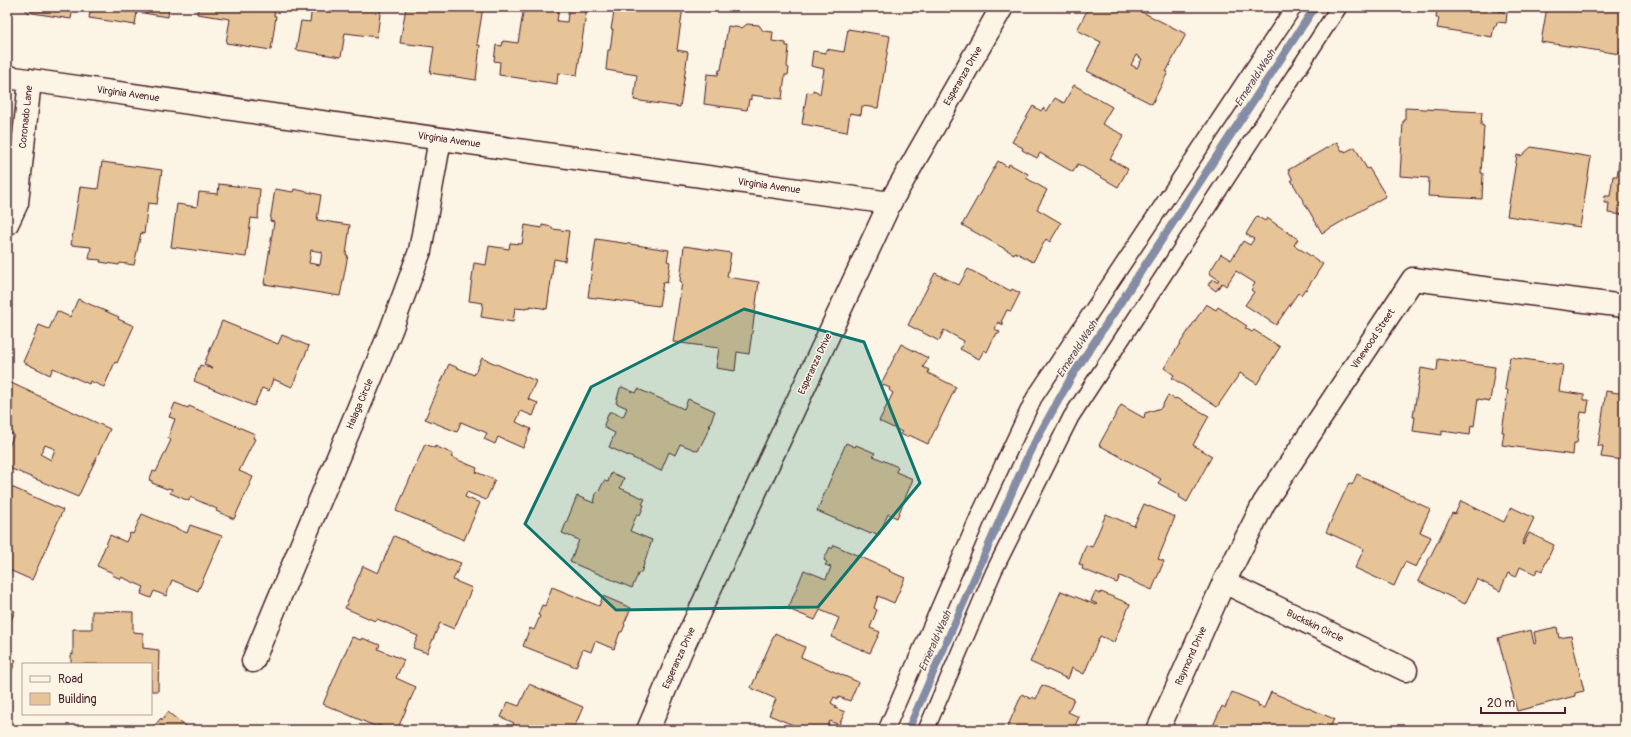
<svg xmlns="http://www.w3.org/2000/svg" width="1631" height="737" viewBox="0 0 1631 737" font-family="Pangolin,sans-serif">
<rect width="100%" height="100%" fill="#fcf5e5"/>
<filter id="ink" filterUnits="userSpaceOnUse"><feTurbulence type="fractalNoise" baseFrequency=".025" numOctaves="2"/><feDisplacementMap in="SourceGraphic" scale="8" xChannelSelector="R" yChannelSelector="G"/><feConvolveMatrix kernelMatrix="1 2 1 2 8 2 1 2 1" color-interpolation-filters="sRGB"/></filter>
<g filter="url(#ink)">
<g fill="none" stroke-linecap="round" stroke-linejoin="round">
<!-- stream -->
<path stroke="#858ca5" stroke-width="8" d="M 908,730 L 1029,453 L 1072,376 L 1315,7"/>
</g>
<!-- building -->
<path fill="#e6c498" stroke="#4a1f2b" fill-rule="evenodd" d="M 26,7 L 72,7 L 73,8 L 71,19 L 26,12 Z
M 91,7 L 169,7 L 168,17 L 137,12 L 135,25 L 89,18 Z
M 198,7 L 275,7 L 274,16 L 276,16 L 271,50 L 226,43 L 230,19 L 197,14 Z
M 312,7 L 381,7 L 377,37 L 345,33 L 341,57 L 296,50 L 301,21 L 310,22 Z
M 406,7 L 483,7 L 477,45 L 480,45 L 476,80 L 430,73 L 434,47 L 400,43 Z
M 524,7 L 559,7 L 557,21 L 567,22 L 569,7 L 587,7 L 577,75 L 558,73 L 557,84 L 499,75 L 500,62 L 494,61 L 496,45 L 502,46 L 503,41 L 518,43 Z
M 615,7 L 683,7 L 677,50 L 688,52 L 680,107 L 634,100 L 637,75 L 606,70 L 608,50 L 610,50 L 613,29 L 611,29 Z
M 1089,7 L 1132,7 L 1186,34 L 1166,72 L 1168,72 L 1152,104 L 1087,71 L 1101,42 L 1077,30 ZM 1136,55 L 1142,59 L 1137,68 L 1131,65 Z
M 1437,7 L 1499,7 L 1499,11 L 1507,13 L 1506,23 L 1497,22 L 1496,26 L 1494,26 L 1492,37 L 1437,28 L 1439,18 L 1436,18 Z
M 1547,7 L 1614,7 L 1614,8 L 1624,10 L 1624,27 L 1620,54 L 1541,42 Z
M 747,24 L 759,25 L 763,31 L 773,32 L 772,41 L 786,43 L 786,46 L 789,46 L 787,67 L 789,68 L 788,75 L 785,75 L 782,99 L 751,95 L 751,100 L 749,99 L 747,110 L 704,104 L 707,74 L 718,75 L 719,70 L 721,70 L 728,26 L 742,28 Z
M 848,29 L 890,36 L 878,108 L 862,106 L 861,115 L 850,113 L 847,132 L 802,124 L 807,92 L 813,93 L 813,90 L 818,92 L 818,94 L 820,94 L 824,69 L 811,66 L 813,51 L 826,53 L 826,49 L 844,52 Z
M 1074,85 L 1112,107 L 1102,124 L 1124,135 L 1110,159 L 1128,169 L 1118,187 L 1078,164 L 1073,172 L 1040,153 L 1037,158 L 1022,150 L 1023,148 L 1012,142 L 1033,106 L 1041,111 L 1043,108 L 1047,111 L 1055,98 L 1064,103 Z
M 1405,108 L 1482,112 L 1481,125 L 1484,126 L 1481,173 L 1483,173 L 1482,199 L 1428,196 L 1429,178 L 1400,176 L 1403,121 L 1405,121 Z
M 1337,142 L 1342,151 L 1344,150 L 1345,152 L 1355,147 L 1367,169 L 1369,168 L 1386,196 L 1322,233 L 1291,180 L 1293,180 L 1288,170 Z
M 1531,147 L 1591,157 L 1580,227 L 1507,216 L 1517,155 L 1521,156 Z
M 998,161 L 1008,167 L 1009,164 L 1028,174 L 1026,178 L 1047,190 L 1037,209 L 1061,223 L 1050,242 L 1046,239 L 1033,262 L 1015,252 L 1014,254 L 962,225 Z
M 102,162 L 162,170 L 157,204 L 148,203 L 144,234 L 141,233 L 134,265 L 120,263 L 119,265 L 100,262 L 101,260 L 89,259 L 91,247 L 71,245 L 80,187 L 98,189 Z
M 1619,164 L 1624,165 L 1624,215 L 1608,213 L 1609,203 L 1604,203 L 1605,196 L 1610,196 L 1613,176 L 1617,176 Z
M 219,184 L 260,189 L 258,219 L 251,218 L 246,257 L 171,247 L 177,204 L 197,207 L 199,192 L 218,194 Z
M 275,189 L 293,192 L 294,189 L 321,195 L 317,220 L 350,225 L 346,255 L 348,255 L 340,296 L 264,284 L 274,222 L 270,221 ZM 311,250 L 322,252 L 320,265 L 309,263 Z
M 1257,216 L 1265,221 L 1267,218 L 1298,239 L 1294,245 L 1323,264 L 1306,290 L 1305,289 L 1301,295 L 1298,293 L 1276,325 L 1245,305 L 1254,292 L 1251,290 L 1255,283 L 1236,271 L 1226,286 L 1222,283 L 1216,291 L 1208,285 L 1212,279 L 1217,282 L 1219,280 L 1209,273 L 1221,254 L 1231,260 L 1243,241 L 1250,245 L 1254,239 L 1246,234 Z
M 525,225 L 542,228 L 542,225 L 552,227 L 552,229 L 569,231 L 565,261 L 554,259 L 547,309 L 530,306 L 530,308 L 526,307 L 526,309 L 515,308 L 513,322 L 481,317 L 483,303 L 469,301 L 474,263 L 486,265 L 489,246 L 509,249 L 510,243 L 522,244 Z
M 596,239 L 669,250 L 667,261 L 670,262 L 667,283 L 663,282 L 659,306 L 588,297 Z
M 684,246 L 731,253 L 727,277 L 759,282 L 749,354 L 737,352 L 735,371 L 716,368 L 719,348 L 673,342 L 682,282 L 680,281 Z
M 968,269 L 1011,291 L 1012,289 L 1020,293 L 1011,311 L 1007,310 L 1001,322 L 1003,323 L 1003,325 L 998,322 L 995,329 L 1000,332 L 999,334 L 997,333 L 995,337 L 994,337 L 987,352 L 984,350 L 979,359 L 960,349 L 964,341 L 944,330 L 939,341 L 908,325 L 935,273 L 959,285 Z
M 78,299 L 119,317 L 118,319 L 134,326 L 117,363 L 115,362 L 104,387 L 90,381 L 89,384 L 53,368 L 50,375 L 23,362 L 39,325 L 49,329 L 57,311 L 70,317 Z
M 1206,304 L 1216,310 L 1218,307 L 1247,326 L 1245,328 L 1252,332 L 1254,330 L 1280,347 L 1257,384 L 1240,373 L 1217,407 L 1172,378 L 1174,375 L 1164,368 Z
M 222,321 L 278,344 L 282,335 L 309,346 L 292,387 L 273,379 L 269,391 L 262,388 L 254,406 L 194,381 L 200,365 L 213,369 L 204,364 Z
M 901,344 L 928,358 L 923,367 L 929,370 L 928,373 L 956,387 L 928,444 L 909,435 L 907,437 L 900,434 L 902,432 L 879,421 L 893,393 L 889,390 L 890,388 L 881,384 Z
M 1510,357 L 1563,365 L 1559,391 L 1584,395 L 1584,400 L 1589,400 L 1587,413 L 1581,412 L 1577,443 L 1574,443 L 1573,455 L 1502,445 L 1504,432 L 1502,432 L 1508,390 L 1505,389 Z
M 482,358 L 536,381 L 528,399 L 538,403 L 533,416 L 521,411 L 516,422 L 531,429 L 523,448 L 498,437 L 495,444 L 484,439 L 487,433 L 461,422 L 457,432 L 425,419 L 449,364 L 474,375 Z
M 1438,359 L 1495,367 L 1490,401 L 1478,399 L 1474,426 L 1471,425 L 1470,435 L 1442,431 L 1442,435 L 1413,431 L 1415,417 L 1413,417 L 1421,368 L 1437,371 Z
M 9,382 L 110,429 L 78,497 L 7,467 L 7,450 L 14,435 L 7,432 L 7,387 ZM 45,445 L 55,449 L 51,460 L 40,454 Z
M 622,387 L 636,393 L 638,389 L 684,409 L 688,399 L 715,411 L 709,426 L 710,427 L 698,451 L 680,444 L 675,455 L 669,452 L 661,471 L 609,447 L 615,433 L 605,428 L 604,425 L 609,412 L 612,412 L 623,417 L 627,408 L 616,403 L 620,388 Z
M 1606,391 L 1624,394 L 1624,460 L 1601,457 L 1603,446 L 1598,446 Z
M 1168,395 L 1175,399 L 1176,398 L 1209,416 L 1193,445 L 1212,456 L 1187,502 L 1179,497 L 1180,495 L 1158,483 L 1161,479 L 1099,445 L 1121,405 L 1144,418 L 1145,413 L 1161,408 Z
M 175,403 L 188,408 L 189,406 L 255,434 L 253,438 L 255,439 L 239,471 L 253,477 L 234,519 L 216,511 L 217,509 L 190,497 L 189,501 L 170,493 L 172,489 L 168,488 L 167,489 L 152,483 L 152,481 L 149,480 L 153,471 L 156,472 L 171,440 L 168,438 L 175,419 L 169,417 Z
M 846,443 L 855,447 L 856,445 L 875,453 L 873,456 L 898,467 L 896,472 L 913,479 L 897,518 L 888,514 L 879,535 L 872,532 L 871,534 L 817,511 Z
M 425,444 L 435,448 L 435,446 L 453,454 L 451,457 L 477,468 L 476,472 L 495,480 L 486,500 L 467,492 L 465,497 L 480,503 L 464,540 L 396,511 Z
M 611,473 L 624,478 L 620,488 L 645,499 L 642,504 L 644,505 L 640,515 L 637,514 L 630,531 L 652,540 L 641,573 L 639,572 L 632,588 L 570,562 L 579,540 L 562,533 L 577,496 L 594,503 L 596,493 L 597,493 L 599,491 L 604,481 L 608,482 Z
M 1357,474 L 1430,509 L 1420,532 L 1431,537 L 1416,567 L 1405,562 L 1394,586 L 1355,568 L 1364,549 L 1326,532 L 1349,483 L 1352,485 Z
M 7,485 L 63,510 L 32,580 L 7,569 Z
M 1461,501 L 1504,522 L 1511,507 L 1534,518 L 1522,544 L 1523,545 L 1529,533 L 1554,545 L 1542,571 L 1538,569 L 1535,574 L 1520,567 L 1516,577 L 1508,573 L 1500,591 L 1477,579 L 1465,604 L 1418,581 L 1452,513 L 1455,514 Z
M 1144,504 L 1175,517 L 1158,559 L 1164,561 L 1152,590 L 1120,576 L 1117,583 L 1082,569 L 1083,566 L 1079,564 L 1086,545 L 1092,547 L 1106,514 L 1134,526 Z
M 142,514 L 187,533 L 190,525 L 222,536 L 198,591 L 172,580 L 166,596 L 154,591 L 151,598 L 141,594 L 144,587 L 121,577 L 121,579 L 112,575 L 113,573 L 97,566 L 110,535 L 126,542 L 130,533 L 133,534 Z
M 394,536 L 449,560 L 450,559 L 461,563 L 453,580 L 472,588 L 454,629 L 440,623 L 427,653 L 413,648 L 418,636 L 377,619 L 375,621 L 345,608 L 363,566 L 378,573 Z
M 834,545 L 890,570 L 889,571 L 905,578 L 894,603 L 878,596 L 874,608 L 877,610 L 870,628 L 880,632 L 870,653 L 831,637 L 839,618 L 820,610 L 815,620 L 788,609 L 804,570 L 826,579 L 831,567 L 825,565 L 827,562 L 824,560 L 830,547 L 832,549 Z
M 552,587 L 599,606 L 603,596 L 631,608 L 624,624 L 625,625 L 622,632 L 620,632 L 614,649 L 595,641 L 591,652 L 583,649 L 576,667 L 523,646 L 530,628 L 534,630 L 540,616 L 538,615 L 542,605 L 545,606 Z
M 1061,591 L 1096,605 L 1097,604 L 1091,601 L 1095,592 L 1100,594 L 1101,592 L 1130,604 L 1114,642 L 1100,636 L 1084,674 L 1072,668 L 1068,679 L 1030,662 Z
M 7,608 L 15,611 L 7,630 Z
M 92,611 L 133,612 L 133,632 L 143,633 L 143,648 L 159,650 L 158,691 L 151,691 L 151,664 L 71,664 L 71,654 L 73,655 L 73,629 L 92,629 Z
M 1557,627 L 1559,638 L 1571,636 L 1584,691 L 1575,693 L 1575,696 L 1517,711 L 1498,638 L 1531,630 L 1534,644 L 1536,643 L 1534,632 Z
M 775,633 L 805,647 L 801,657 L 858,682 L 850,701 L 839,697 L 838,699 L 834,697 L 831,703 L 836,706 L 835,708 L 845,712 L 839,725 L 830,721 L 826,730 L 805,730 L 769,715 L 776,699 L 751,688 Z
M 352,637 L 361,640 L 362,638 L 380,645 L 378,649 L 404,660 L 396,678 L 416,687 L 397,730 L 391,730 L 378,725 L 377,727 L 323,704 Z
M 7,657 L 16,660 L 7,683 Z
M 529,684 L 583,707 L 573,730 L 511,730 L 514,723 L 501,717 L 508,702 L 519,706 Z
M 1042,685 L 1074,699 L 1068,712 L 1079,717 L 1073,730 L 1006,730 L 1022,694 L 1031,699 L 1032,697 L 1036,699 Z
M 1232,692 L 1258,703 L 1258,706 L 1264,708 L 1271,692 L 1334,719 L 1329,730 L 1218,730 L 1212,728 L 1222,706 L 1225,708 Z
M 168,712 L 190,730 L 151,730 L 161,718 L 162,720 Z"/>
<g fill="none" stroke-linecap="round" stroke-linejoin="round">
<defs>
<path id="service" d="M 886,730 L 979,515 L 1034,398 L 1294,7
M 926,730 L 994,571 L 1071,417 L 1339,7"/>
<path id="minor" d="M 7,77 L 890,203
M 7,224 L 17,203 L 30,80
M 1224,582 L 1406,670
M 253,661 L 391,330 L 420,251 L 440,139
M 1158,730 L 1224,582 L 1264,503 L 1413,279 L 1624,306"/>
<path id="secondary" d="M 648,730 L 681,651 L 890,203 L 1002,7"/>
</defs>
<!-- service casing -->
<use href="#service" stroke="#4a1f2b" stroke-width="18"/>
<!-- minor casing -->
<use href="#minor" stroke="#4a1f2b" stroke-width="25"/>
<!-- secondary casing -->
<use href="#secondary" stroke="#4a1f2b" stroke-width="25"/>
<!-- service -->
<use href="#service" stroke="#fcf5e5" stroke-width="15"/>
<!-- minor -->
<use href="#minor" stroke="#fcf5e5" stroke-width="22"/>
<!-- secondary -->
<use href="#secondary" stroke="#fcf5e5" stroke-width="22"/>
</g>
</g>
<!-- marked area -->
<path fill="#0f766e" fill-opacity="0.2" stroke="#0f766e" stroke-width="3" stroke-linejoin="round" d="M 744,309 L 864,342 L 920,483 L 818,607 L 616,610 L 525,524 L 591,387 Z"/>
<g text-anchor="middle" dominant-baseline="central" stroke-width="3" stroke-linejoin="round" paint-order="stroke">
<!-- street labels -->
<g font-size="10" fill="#4a1f2b" stroke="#fcf5e5">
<text transform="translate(963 76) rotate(-60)">Esperanza Drive</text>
<text transform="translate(128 94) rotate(8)">Virginia Avenue</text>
<text transform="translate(26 117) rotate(-84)">Coronado Lane</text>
<text transform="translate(449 140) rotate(8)">Virginia Avenue</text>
<text transform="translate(769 186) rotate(8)">Virginia Avenue</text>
<text transform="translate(1373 339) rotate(-56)">Vinewood Street</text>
<text transform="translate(815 364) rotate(-65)">Esperanza Drive</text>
<text transform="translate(360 404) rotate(-67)">Halaga Circle</text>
<text transform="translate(1315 626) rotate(26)">Buckskin Circle</text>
<text transform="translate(1191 656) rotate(-66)">Raymond Drive</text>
<text transform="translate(679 658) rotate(-66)">Esperanza Drive</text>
</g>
<!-- water labels -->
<g font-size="11" font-style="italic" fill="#634c5e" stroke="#fcf5e5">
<text transform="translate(1255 78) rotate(-57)">Emerald Wash</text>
<text transform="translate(1077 349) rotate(-57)">Emerald Wash</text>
<text transform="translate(935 641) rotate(-66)">Emerald Wash</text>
</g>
</g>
<!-- margin -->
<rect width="1631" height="737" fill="none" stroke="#fcf5e5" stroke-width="24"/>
<rect x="12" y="12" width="1607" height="713" fill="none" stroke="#4a1f2b" stroke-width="1.5" filter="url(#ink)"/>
<!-- legend -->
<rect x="22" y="663" width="130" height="52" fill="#fcf5e5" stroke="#b59f9b"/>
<rect x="30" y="676" width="20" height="6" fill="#fcf5e5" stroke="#b59f9b"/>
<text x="58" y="683" font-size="12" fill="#4a1f2b">Road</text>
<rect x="30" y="693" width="20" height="12" fill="#e6c498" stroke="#b59f9b"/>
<text x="58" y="703" font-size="12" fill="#4a1f2b">Building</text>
<!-- scale -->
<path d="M1481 707v6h84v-6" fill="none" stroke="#4a1f2b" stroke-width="2"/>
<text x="1487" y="707" font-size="12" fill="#4a1f2b" stroke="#fcf5e5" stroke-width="3" paint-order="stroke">20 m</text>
</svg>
